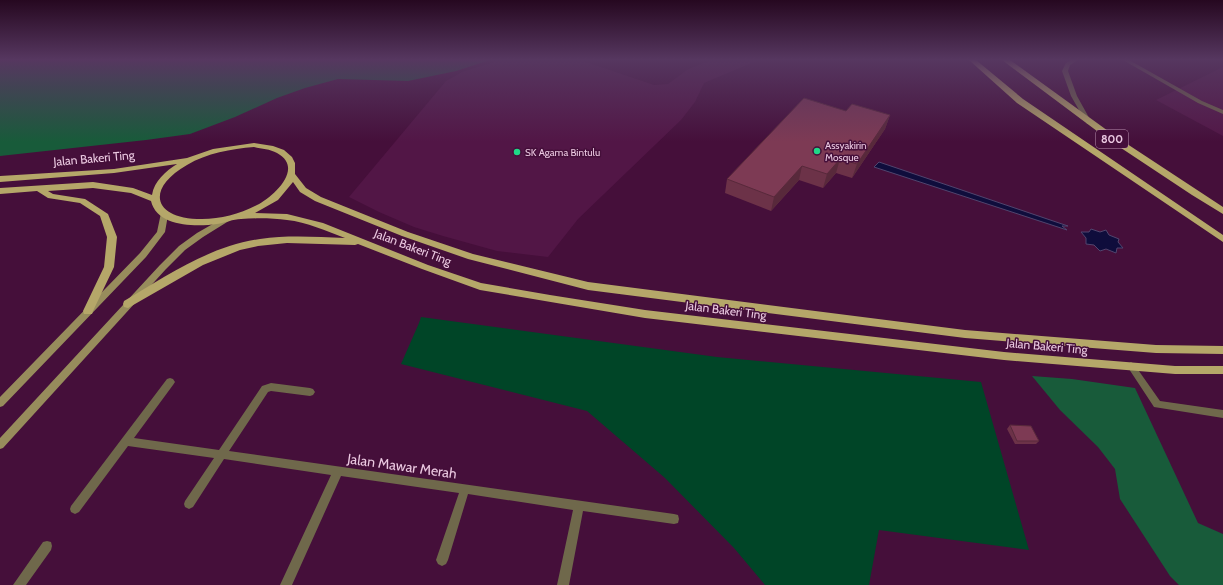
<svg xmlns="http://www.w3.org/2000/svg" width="1223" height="585" viewBox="0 0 1223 585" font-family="Cabin,sans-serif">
<rect width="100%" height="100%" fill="#450f3a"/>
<!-- built -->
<path fill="#521646" d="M 495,60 L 580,60 L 654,85 L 668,84 L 687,70 L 710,60 L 756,61 L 704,83 L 695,102 L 681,120 L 578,219 L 548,257 L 497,251 L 443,236 L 414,227 L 379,212 L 349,197 L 446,81 L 462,72 L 494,62 Z
M 1223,67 L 1223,136 L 1156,100 Z"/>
<!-- green -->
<path fill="#004527" d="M 421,317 L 717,357 L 981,382 L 1029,550 L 879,530 L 869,585 L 765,585 L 734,548 L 665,478 L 587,411 L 401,364 L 419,323 Z"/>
<!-- forest -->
<path fill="#185b3a" d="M 0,60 L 490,60 L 456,71 L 408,81 L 338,79 L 305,88 L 277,98 L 235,117 L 190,134 L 146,140 L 0,156 Z
M 1032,376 L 1072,379 L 1135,388 L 1198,523 L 1223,534 L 1223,585 L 1179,585 L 1170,576 L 1120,499 L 1115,469 L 1098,447 L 1060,410 Z"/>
<!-- water -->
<path fill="#0f0d3c" stroke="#51456e" d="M 879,162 L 1068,226 L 1062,226 L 1067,230 L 874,167 Z
M 1091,229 L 1100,232 L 1106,230 L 1109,235 L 1119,239 L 1118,242 L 1123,248 L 1117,248 L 1116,253 L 1106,249 L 1100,251 L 1094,245 L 1086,244 L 1086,238 L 1081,232 L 1089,232 Z"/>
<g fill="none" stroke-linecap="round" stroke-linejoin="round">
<!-- street -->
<path fill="#6f684b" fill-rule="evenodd" d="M 1071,60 L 1078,60 L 1070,65 L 1068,71 L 1077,96 L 1092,123 L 1091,124 L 1087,124 L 1071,96 L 1062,71 L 1066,63 Z
M 1123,60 L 1129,60 L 1202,101 L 1223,110 L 1223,114 L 1198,103 Z
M 1131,362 L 1134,364 L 1160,401 L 1223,410 L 1223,418 L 1154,407 L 1127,366 L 1128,364 Z
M 170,378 L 173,379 L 175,382 L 173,385 L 134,438 L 219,450 L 262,386 L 271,383 L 310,388 L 313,389 L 315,392 L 313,395 L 310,396 L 271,391 L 268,392 L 229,451 L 674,514 L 678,515 L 679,519 L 678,523 L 674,524 L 583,511 L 569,585 L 557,585 L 573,510 L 468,494 L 448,560 L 446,564 L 442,566 L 438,564 L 436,560 L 459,493 L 341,476 L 292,585 L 280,585 L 331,475 L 224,459 L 193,507 L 189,509 L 185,507 L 184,504 L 185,501 L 214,458 L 128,446 L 79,512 L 75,514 L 71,512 L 70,509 L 71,506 L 167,379 Z
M 47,541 L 51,542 L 52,546 L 51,550 L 26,585 L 13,585 L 43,542 Z"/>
<!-- secondary -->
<path fill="#978c5c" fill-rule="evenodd" d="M 161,213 L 167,213 L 168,215 L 165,232 L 146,257 L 3,406 L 0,407 L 0,397 L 140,253 L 157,232 Z
M 225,217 L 228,217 L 232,219 L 203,237 L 185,250 L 166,269 L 3,448 L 0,449 L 0,438 L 160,265 L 179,246 L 197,233 Z"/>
<!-- primary -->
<path fill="#b5a769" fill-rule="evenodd" d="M 969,60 L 976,60 L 1023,99 L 1223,235 L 1223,242 L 1017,103 Z
M 1002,60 L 1010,60 L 1115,136 L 1223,207 L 1223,214 L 1192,195 L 1109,140 Z
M 254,143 L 273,146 L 284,150 L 292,157 L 295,163 L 295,174 L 306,188 L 321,197 L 408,232 L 473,254 L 588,282 L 965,330 L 1156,345 L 1223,346 L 1223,354 L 1156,353 L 965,338 L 588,290 L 468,259 L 402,236 L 315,201 L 300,192 L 293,182 L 278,200 L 255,213 L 287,214 L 323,223 L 428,265 L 481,283 L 550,295 L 645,310 L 1004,352 L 1175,366 L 1223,366 L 1223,374 L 1175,374 L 1004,360 L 645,318 L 480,290 L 422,269 L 358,244 L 355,245 L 287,243 L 258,246 L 240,250 L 203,265 L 128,308 L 124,307 L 123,304 L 124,301 C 166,276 210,246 260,239 C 288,235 316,237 345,238 C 326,231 307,222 287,220 C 273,218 255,218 241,219 C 233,219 225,223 217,224 C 196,227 157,227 151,201 L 131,193 L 93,188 L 48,191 L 53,194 L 85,199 L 108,214 L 117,237 L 114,267 L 93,311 L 92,314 L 84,314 L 83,311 L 104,267 L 107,237 L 100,216 L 80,203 L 48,198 L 37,191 L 0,194 L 0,188 L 93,182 L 133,188 L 152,195 C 154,181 166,171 177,164 L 114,173 L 0,182 L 0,176 L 114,169 L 187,158 L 213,149 ZM 254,147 C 262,149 270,149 277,153 C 305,168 273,197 257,205 C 240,214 221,219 202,219 C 153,219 145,189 187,165 C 207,153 231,149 254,147 Z"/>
</g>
<!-- wall -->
<path fill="#6c3248" d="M 846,111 L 890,115 L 885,129 L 852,178 L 836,173 L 823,188 L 799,180 L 771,211 L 725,193 L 727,179 Z
M 1010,425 L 1039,441 L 1036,444 L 1015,444 L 1007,429 Z"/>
<!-- shaded-wall -->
<path fill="#58293b" d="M 890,115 L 885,129 L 852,178 L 857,164 Z
M 840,159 L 836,173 L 823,188 L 827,174 Z
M 802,166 L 799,180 L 771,211 L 774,197 Z"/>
<!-- building -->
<path fill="#7d3a54" stroke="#58293b" d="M 804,98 L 846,111 L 852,104 L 890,115 L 857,164 L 840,159 L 827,174 L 802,166 L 774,197 L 727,179 Z
M 1010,425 L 1031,426 L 1039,441 L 1017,441 Z"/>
<!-- sky -->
<linearGradient id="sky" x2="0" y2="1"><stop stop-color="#260820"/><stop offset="0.42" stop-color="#563760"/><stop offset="1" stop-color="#563760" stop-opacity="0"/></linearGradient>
<rect width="1223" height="142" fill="url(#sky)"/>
<!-- markers -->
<g fill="#1fd887" stroke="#450f3a" stroke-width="1.5">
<circle cx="817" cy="151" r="4"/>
<circle cx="517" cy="152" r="4"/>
</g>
<g text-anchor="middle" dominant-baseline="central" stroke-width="3" stroke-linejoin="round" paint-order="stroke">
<!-- far-poi labels -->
<g font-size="10" fill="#ebc9e1" stroke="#450f3a" text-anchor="start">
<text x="825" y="145">Assyakirin<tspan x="825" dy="12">Mosque</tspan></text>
<text x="525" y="152">SK Agama Bintulu</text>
</g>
<!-- shield labels -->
<rect fill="#450f3a" stroke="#b991af" stroke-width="1" x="1096" y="130" width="32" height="18" rx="3"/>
<g font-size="11" font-weight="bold" fill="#ebc9e1">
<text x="1112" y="139">800</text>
</g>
<!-- street labels -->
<g font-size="12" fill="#ebc9e1" stroke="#450f3a">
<text transform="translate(94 158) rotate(-5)">Jalan Bakeri Ting</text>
<text transform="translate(413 247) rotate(21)">Jalan Bakeri Ting</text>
<text transform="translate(726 310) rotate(7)">Jalan Bakeri Ting</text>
<text transform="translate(1047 346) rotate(5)">Jalan Bakeri Ting</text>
</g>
<!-- near-street labels -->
<g font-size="14" fill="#ebc9e1" stroke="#450f3a">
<text transform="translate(402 466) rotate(8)">Jalan Mawar Merah</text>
</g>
</g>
</svg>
